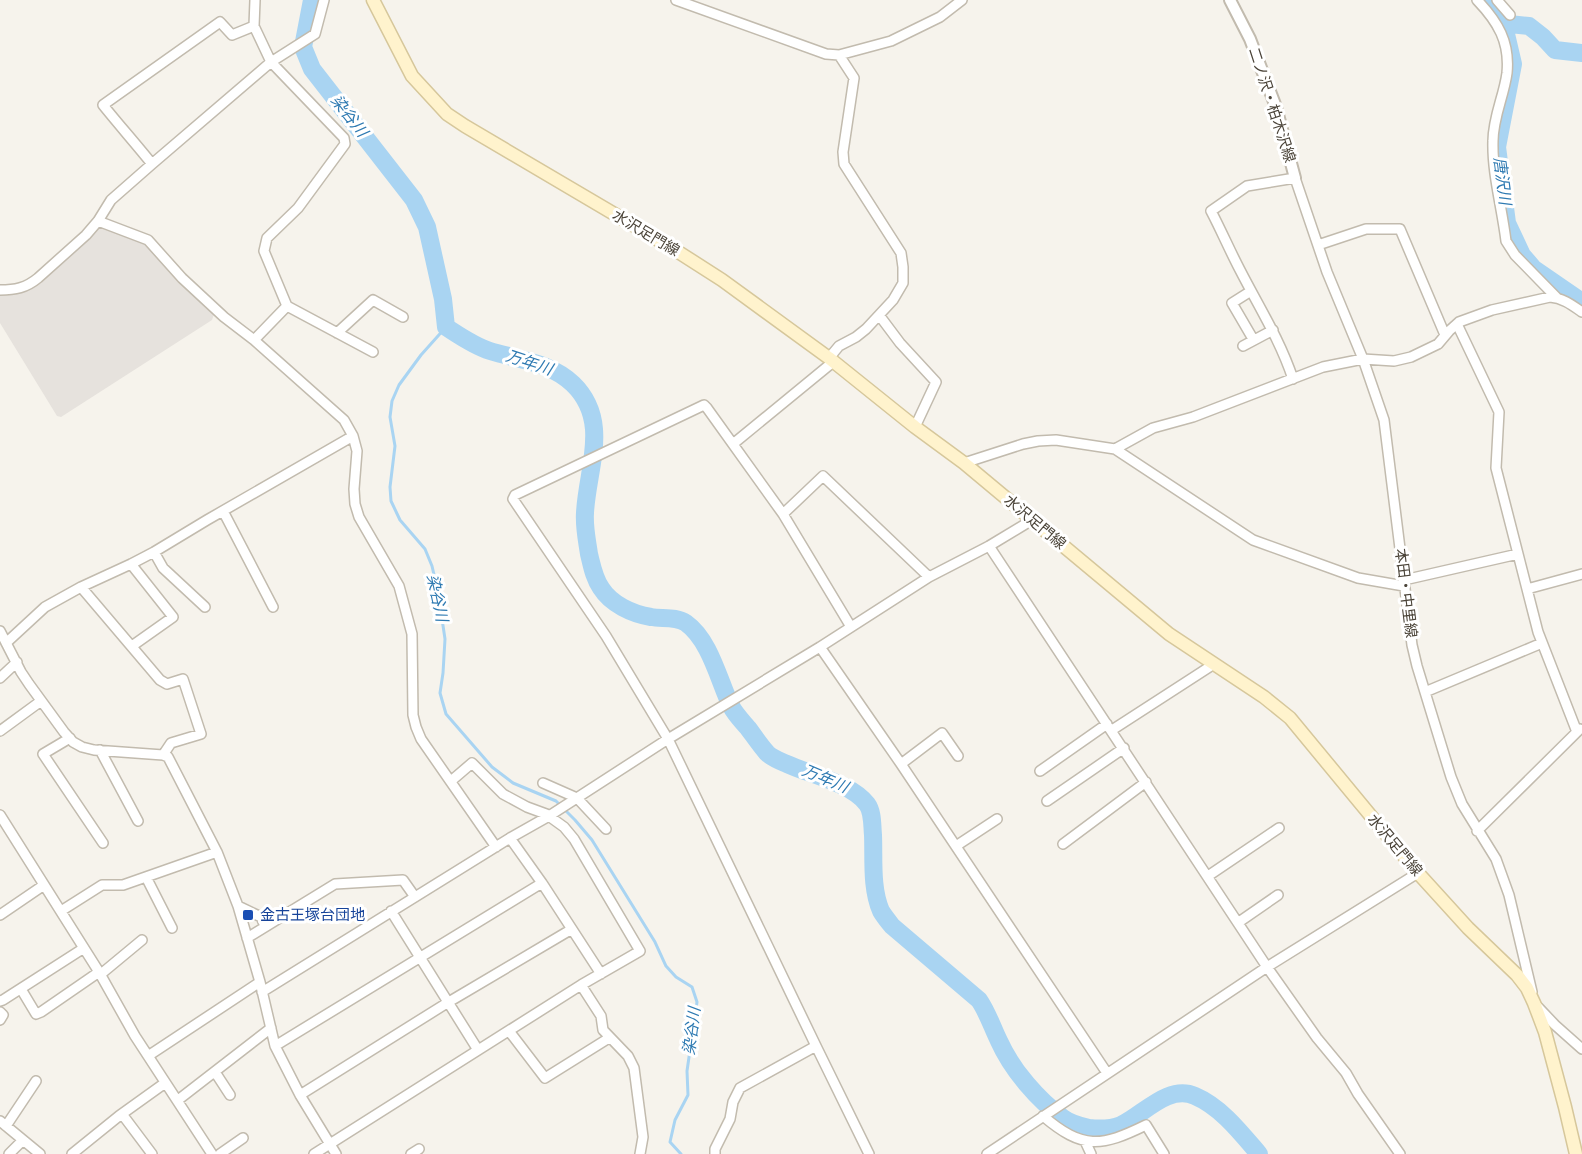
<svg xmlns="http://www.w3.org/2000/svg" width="1582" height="1154" viewBox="0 0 1582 1154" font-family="'Nunito Sans','Noto Sans JP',sans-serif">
<rect width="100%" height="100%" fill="#f6f3ec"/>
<!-- industrial -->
<path fill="#e6e2dd" d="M 102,227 L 145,241 L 170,273 L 214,314 L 212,320 L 61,417 L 57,416 L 0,323 L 0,295 L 16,294 L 27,290 L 41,283 L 99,228 Z"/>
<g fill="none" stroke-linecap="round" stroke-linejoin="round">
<!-- stream -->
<path stroke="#a9d4f2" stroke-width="3" d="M 446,327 L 421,355 L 399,385 L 392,401 L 390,417 L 395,446 L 390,487 L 391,501 L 400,520 L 425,549 L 432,566 L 438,592 L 445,639 L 443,673 L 440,693 L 446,714 L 492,767 L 513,783 L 556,801 L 575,820 L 592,840 L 655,942 L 666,966 L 676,977 L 692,987 L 697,1002 L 687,1071 L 688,1095 L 675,1120 L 670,1142 L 681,1154"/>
<!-- river -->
<path stroke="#a9d4f2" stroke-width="18" d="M 312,0 L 303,47 L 312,69 L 414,200 L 427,227 L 443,299 L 446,327 C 460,336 474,346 490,351 C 519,360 550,362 573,384 C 611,421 587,469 585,513 C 584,527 587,540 589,554 C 592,566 594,578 601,588 C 611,604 632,614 651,617 C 662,619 676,616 686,623 C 710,640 719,681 731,706 C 735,714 742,721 748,728 C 754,736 760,745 767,753 C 772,758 780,761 787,764 C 811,775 851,783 867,804 C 873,812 872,825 873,835 C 874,859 871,888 881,911 C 884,916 888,921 892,926 L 979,1000 C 988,1013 992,1027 999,1041 C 1012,1070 1038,1100 1063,1118 C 1071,1124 1080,1126 1089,1128 C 1099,1129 1111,1129 1121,1125 C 1143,1115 1168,1084 1195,1096 C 1221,1107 1241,1133 1259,1154
M 1483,0 L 1491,9 L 1506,34 L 1513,64 L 1497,147 L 1507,223 L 1522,255 L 1534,269 L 1582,302
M 1500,23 L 1529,26 L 1543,37 L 1555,50 L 1582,53"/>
<defs>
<path id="minor" d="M 255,0 L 254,26 L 271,62 L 344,138 L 345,144 L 298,208 L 267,238 L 264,251 L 287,306 L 254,340 L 344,420 L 353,436 L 357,451 L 354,489 L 355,504 L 359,517 L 399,586 L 412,634 L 413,715 L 416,727 L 421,739 L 496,847
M 676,0 L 826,54 L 839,55 L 891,41 L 940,17 L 962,0
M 1477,0 C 1498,22 1510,42 1507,73 C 1504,96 1493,117 1493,141 C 1492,173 1502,208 1506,241 L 1515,255 L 1557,298
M 1497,0 L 1510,15
M 152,164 C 136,144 119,125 103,105 L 220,22 L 232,35 L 254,26
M 98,221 L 148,240 L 182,278 L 224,317 L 254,340
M 1318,245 L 1366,229 L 1400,229 L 1445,335
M 0,290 C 15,290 26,288 38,278 L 86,235 L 98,221 L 111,200 L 152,164 L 271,62 L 315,34 L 324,0
M 1251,291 L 1232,303 L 1253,339
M 287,306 L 373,352
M 879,315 L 900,343 L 936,382 L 915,427
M 1457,324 L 1499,412 L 1496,468 L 1538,632 L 1577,732
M 337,333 L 373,300 L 403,317
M 1243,346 L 1273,330
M 829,358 L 839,346 L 856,337 L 866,329 L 893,300 L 903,283 L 903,267 L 901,253 L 844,164 L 843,152 L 854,78 L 839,55
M 1293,379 C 1280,340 1259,307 1240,270 C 1230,251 1221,230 1211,211 L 1247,186 L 1295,178 L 1327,272 L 1363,359 L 1384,420 L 1412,645 L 1417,666 L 1451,777 L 1462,804 L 1496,859 L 1509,895 L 1532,992
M 733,444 L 833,362
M 1115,449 L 1253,540 L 1358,578 L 1404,586
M 964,463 L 1023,444 L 1038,441 L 1056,440 L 1115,449 L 1153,428 L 1193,417 L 1323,367 L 1363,359 L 1394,361 L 1411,357 L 1438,344 L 1449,331 L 1459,322 L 1492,310 L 1550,297 C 1563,298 1572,305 1582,312
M 223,511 L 273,607
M 783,514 L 823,476 L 929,577
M 989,546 L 1267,967 L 1317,1038 L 1346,1073 L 1358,1094 L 1400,1154
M 154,552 L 163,568 L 205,607
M 131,564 L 173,617 L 132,646
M 1404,580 L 1518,554
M 81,587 L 160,680 L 167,684 L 183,679 L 201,734 L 171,743 L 163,755
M 1527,589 L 1582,574
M 851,627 L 783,514 L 707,408 L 704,405 L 515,495 L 513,499 L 606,636 L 668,739 L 816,1046 L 869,1154
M 0,631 L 21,672 L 29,684 L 64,732 L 73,742 L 82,747 L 94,750 L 163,755 L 168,757 L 217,852 L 238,906 L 260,982 L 275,1046 L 300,1095 L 336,1154
M 6,643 L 45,607 L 81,587 L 131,564 L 154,552 L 207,520 L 353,436
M 820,647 L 901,764 L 1107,1073
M 0,678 L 17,662
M 1425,692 L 1542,643
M 1112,730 L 1214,664
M 0,731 L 41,701
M 70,738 L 43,754 L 103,843
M 100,750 L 138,821
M 901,764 L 942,733 L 958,756
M 1040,771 L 1107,724
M 543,783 L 577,798 L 606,829
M 1047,801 L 1124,748
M 0,815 L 99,972 L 135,1036 L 212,1154
M 1477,831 L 1580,729
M 510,838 L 542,883 L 601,974
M 1063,844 L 1146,782
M 956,846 L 997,819
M 1208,876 L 1279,828
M 146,877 L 172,928
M 238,906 L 261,917 L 265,926
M 61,911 L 102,885 L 123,885 L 217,852
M 391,911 L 478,1050
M 0,915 L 44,885
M 1239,922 L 1278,895
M 247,938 L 335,884 L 403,880 L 415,897
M 101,974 L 142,940
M 581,985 L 601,1016 L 603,1030 L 628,1056 L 634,1068 L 643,1137 L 640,1154
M 21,989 L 36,1014 L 41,1012 L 99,972
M 262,992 L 510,838 L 549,816 L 668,739 L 820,647 L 929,577 L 989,546 L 1032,520
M 0,1001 L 3,1000 L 84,948
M 1536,1005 L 1555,1025 L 1582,1049
M 0,1012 L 3,1015 L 0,1020
M 509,1031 L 545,1078 L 609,1038
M 275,1046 L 542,883
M 148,1056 L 260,982
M 215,1072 L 230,1095
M 300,1095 L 447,1003 L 572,929
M 178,1100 L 271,1028
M 122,1114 L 152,1154
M 1043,1116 C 1083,1150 1101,1147 1146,1125 L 1164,1154
M 0,1121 L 40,1154
M 6,1126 L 36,1081
M 1085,1141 L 1091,1154
M 9,1154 L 23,1140
M 72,1154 L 119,1116 L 165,1083
M 220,1154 L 243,1138
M 314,1154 L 581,985 L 640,951 L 574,839 L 564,827 L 546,814 L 527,807 L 503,794 L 472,763 L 451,781
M 411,1154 L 419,1149
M 715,1154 L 715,1149 L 730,1119 L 733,1102 L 740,1088 L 816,1046
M 987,1154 L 1267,967 L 1418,873"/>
<path id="tertiary" d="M 1230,0 L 1250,39 L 1276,107 L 1295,178"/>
<path id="secondary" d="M 373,0 L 412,76 L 447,114 L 465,126 L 672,248 L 722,280 L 829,358 L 915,427 L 964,463 L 1169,634 L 1264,697 L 1290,718 L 1418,873 L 1468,928 L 1517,975 L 1527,988 L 1534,1003 L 1545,1032 L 1565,1107 L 1576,1154"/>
</defs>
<!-- minor casing -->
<use href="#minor" stroke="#c2bbae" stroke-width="12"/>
<!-- tertiary casing -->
<use href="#tertiary" stroke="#c2bbae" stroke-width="14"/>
<!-- secondary casing -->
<use href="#secondary" stroke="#d6c79b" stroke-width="15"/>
<!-- minor -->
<use href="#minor" stroke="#fff" stroke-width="9"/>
<!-- tertiary -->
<use href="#tertiary" stroke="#fff" stroke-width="10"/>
<!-- secondary -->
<use href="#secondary" stroke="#fff3cd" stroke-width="12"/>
</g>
<!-- markers -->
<rect fill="#1a4fb4" stroke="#fff" stroke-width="2" x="242" y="909" width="12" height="12" rx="3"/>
<g text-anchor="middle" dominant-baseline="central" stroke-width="6" stroke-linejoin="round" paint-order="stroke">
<!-- street labels -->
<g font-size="15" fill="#4b4439" stroke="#fff">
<text transform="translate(1272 105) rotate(72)">二ノ沢・柏木沢線</text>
<text transform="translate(646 233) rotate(31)">水沢足門線</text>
<text transform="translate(1035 522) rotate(40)">水沢足門線</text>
<text transform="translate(1406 593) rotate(83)">本田・中里線</text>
<text transform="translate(1395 845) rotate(50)">水沢足門線</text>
</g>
<!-- transit labels -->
<g font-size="15" fill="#164399" stroke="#fff" text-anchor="start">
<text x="260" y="915">金古王塚台団地</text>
</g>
<!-- water labels -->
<g font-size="16" font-style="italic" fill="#2e7ab2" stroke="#fff">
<text transform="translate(349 116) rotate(52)">染谷川</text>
<text transform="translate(1502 181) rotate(83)">唐沢川</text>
<text transform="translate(529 363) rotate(18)">万年川</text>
<text transform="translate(437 598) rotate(78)">染谷川</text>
<text transform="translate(825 779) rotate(23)">万年川</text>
<text transform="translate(692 1031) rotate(-83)">染谷川</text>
</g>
</g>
</svg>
